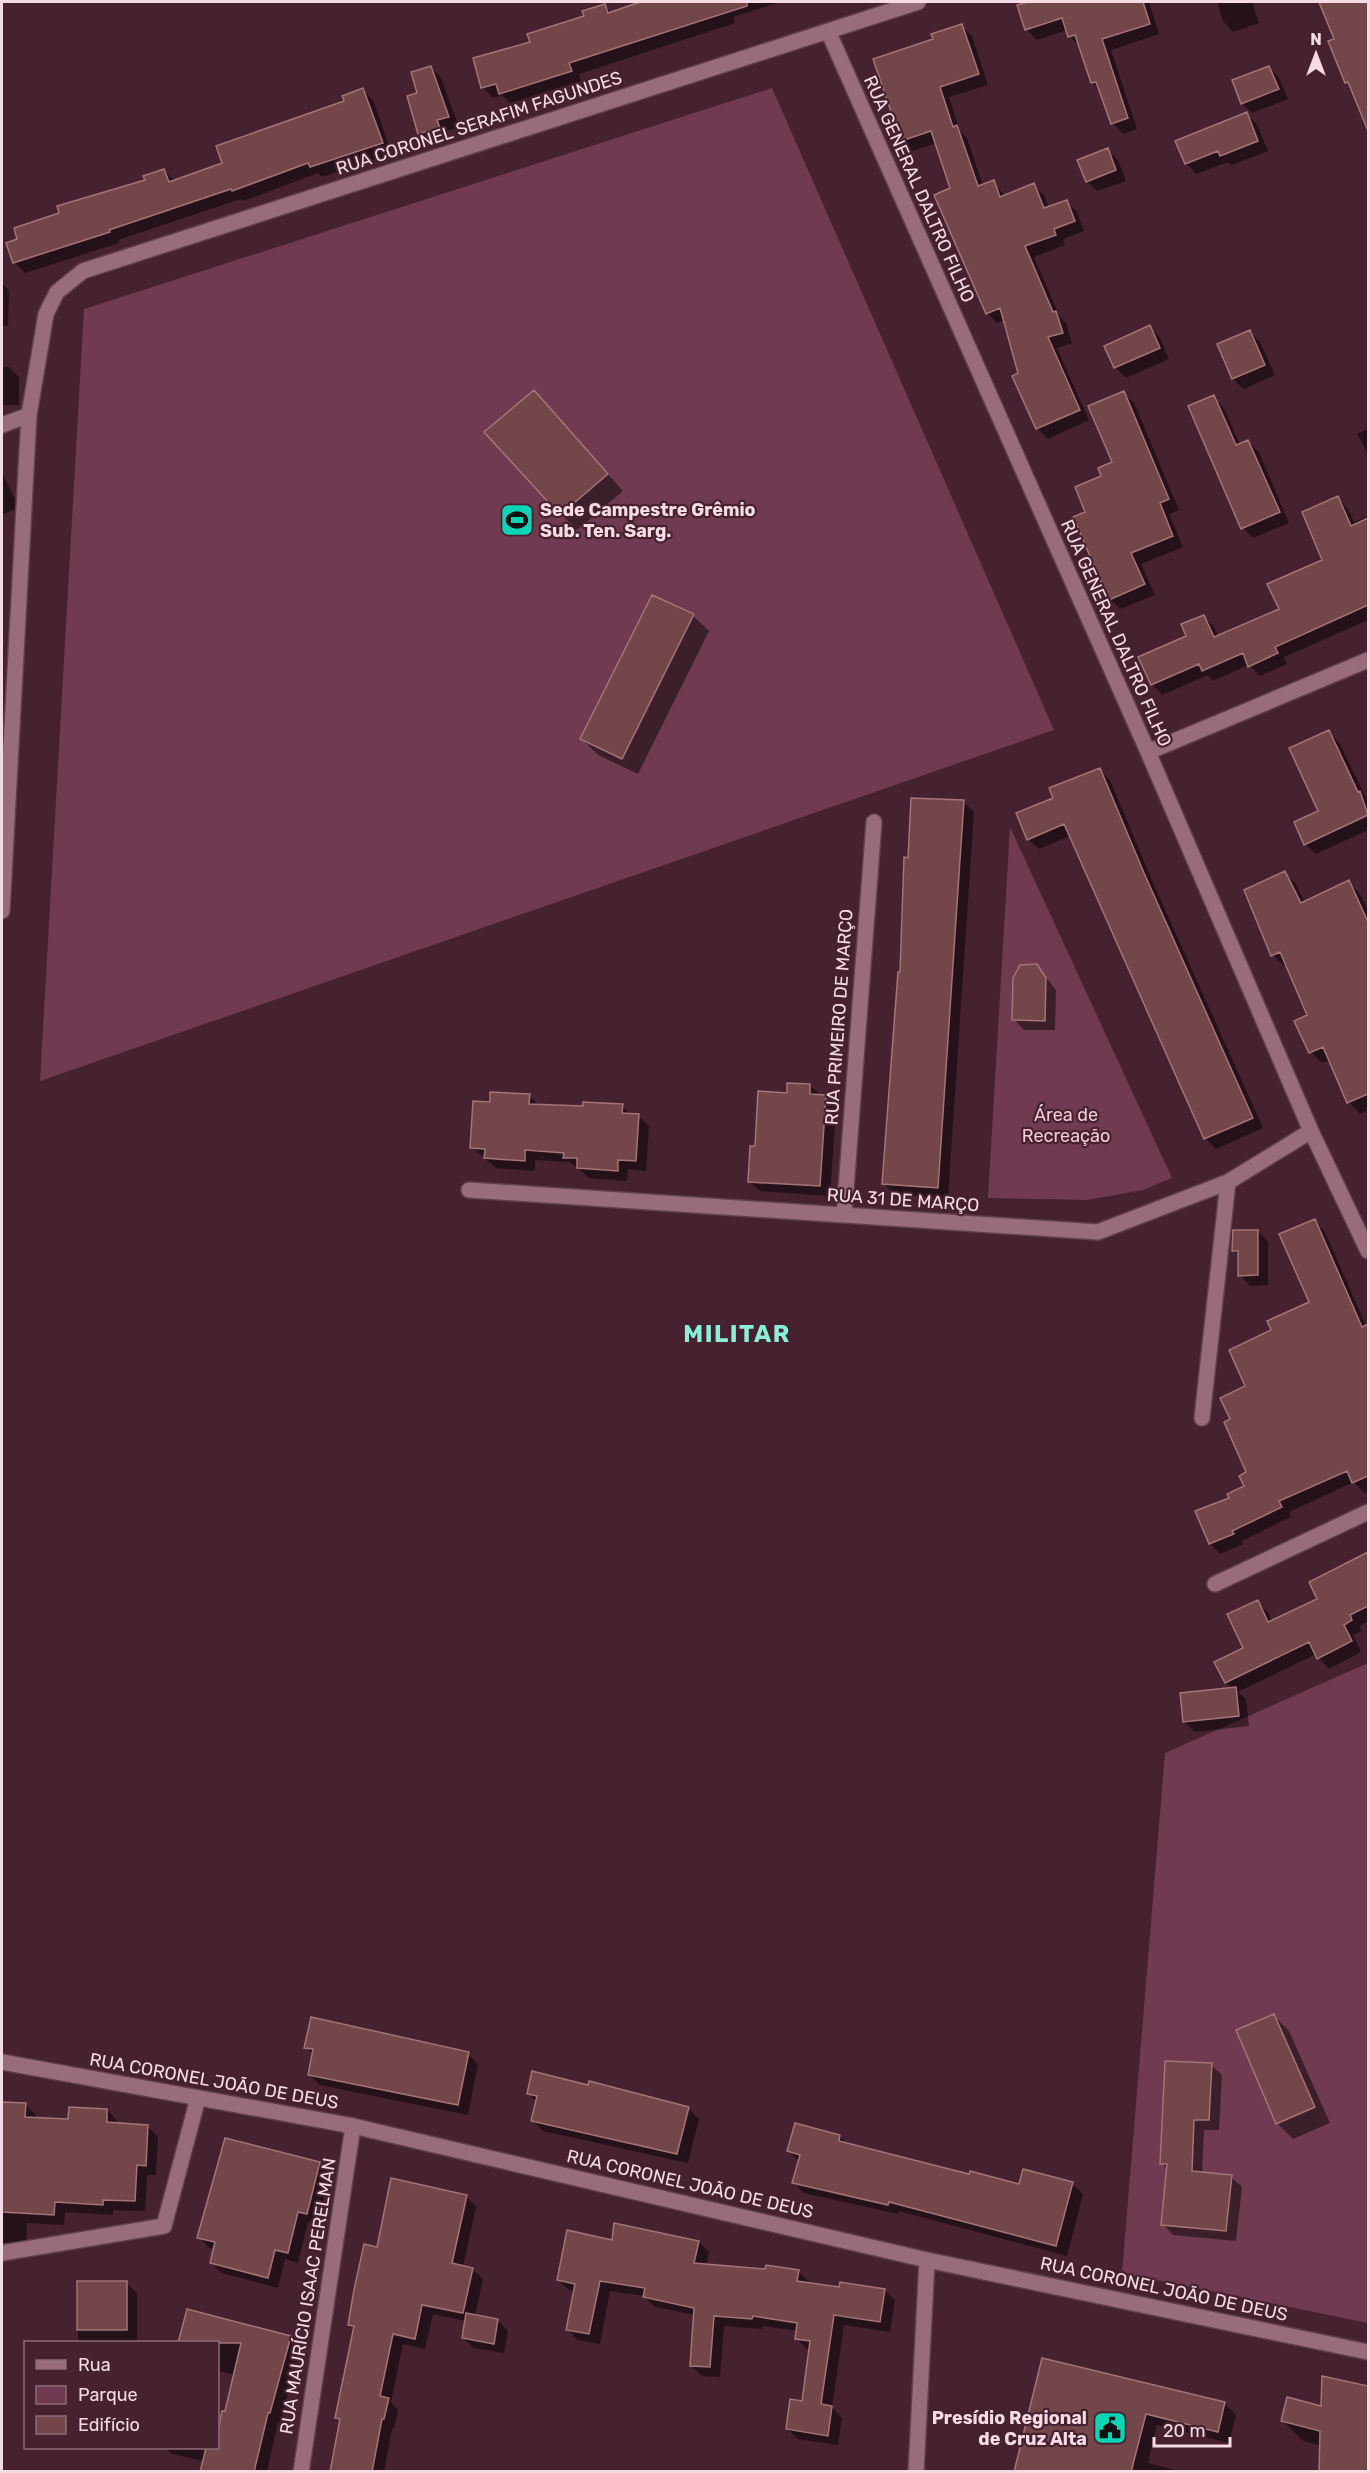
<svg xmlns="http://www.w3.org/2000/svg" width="1370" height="2473" viewBox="0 0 1370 2473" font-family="Rubik,sans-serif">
<rect width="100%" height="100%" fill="#46212f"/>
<!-- green -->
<path fill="#703b50" d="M 772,88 L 1054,730 L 40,1081 L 84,309 Z
M 1010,827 L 1172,1178 L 1143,1190 L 1087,1200 L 988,1198 Z
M 1368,1663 L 1368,2323 L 1122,2273 L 1165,1753 Z"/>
<!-- shadow -->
<path fill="#0007" d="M 645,2 L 780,2 L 733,17 L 735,23 L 579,74 L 581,81 L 510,103 L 502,95 L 493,98 L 483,87 L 532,43 L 604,6 L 612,13 Z
M 1035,2 L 1149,2 L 1159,34 L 1111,50 L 1137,129 L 1123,134 L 1113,123 L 1101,91 L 1093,83 L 1080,47 L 1070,37 L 1067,30 L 1037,40 L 1026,29 L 1018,6 Z
M 1217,2 L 1252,2 L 1259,23 L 1233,32 L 1223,21 Z
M 1321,2 L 1368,2 L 1368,120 L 1363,114 Z
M 962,26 L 972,36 L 988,85 L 949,97 L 960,131 L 967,138 L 983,186 L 993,182 L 1005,196 L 1033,185 L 1044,195 L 1049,208 L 1066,202 L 1077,212 L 1084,231 L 1063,239 L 1065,245 L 1034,257 L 1060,317 L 1066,323 L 1072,343 L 1057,348 L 1089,420 L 1048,439 L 1037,428 L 1005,320 L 997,323 L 987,313 L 937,143 L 912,151 L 902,141 L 935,40 Z
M 431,67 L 441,78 L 459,127 L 447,131 L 449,139 L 430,144 L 419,133 L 419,94 Z
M 1269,67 L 1279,78 L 1288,99 L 1252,113 L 1242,103 Z
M 363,90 L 373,100 L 392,154 L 322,177 L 318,173 L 243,201 L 241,199 L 118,240 L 119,243 L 25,273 L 14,262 L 19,240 L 61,214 L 147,181 L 164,171 L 175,181 L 223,164 L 346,102 Z
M 1247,114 L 1257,125 L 1268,151 L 1232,165 L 1228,162 L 1196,174 L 1186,163 Z
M 1107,150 L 1118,160 L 1126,181 L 1097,191 L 1087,181 Z
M 2,283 L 9,291 L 8,326 L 2,326 Z
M 1150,327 L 1160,338 L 1169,359 L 1126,378 L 1116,368 L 1106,346 Z
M 1250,332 L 1260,342 L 1275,375 L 1244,389 L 1233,379 L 1219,345 Z
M 2,367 L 9,367 L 19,377 L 19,405 L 2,405 Z
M 1123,393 L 1134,403 L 1179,510 L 1169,514 L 1183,547 L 1141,564 L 1155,595 L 1120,609 L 1110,599 L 1087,513 L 1103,477 L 1114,463 Z
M 1213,397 L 1224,408 L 1240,445 L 1248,442 L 1259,452 L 1289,523 L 1253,538 L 1243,528 Z
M 549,408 L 623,491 L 577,530 L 561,514 Z
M 1368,429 L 1368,454 L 1357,434 Z
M 2,473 L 19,507 L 2,515 Z
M 1338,498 L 1348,509 L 1354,522 L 1368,516 L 1368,620 L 1284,657 L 1287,664 L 1260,676 L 1249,665 L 1213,681 L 1208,675 L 1162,695 L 1152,684 L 1204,617 L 1214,627 L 1219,637 L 1281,609 L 1324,561 Z
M 693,616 L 709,631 L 638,774 L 598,755 L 582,739 Z
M 1328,732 L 1339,742 L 1368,802 L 1368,830 L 1316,854 L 1305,844 L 1320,811 Z
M 1099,770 L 1110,780 L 1154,885 L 1263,1128 L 1216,1149 L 1205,1138 L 1070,836 L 1039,849 L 1028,839 L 1055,799 Z
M 964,802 L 974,812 L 948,1198 L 894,1194 L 884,1184 L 910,859 Z
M 1285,873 L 1296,884 L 1305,903 L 1349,882 L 1360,894 L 1368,911 L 1368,1110 L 1360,1114 L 1349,1102 L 1330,1060 L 1322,1063 L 1311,1052 L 1309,1016 L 1288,965 L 1284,966 L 1273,955 Z
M 1036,965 L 1056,990 L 1055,1030 L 1024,1030 L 1014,1019 Z
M 810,1086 L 836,1107 L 830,1196 L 760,1191 L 749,1181 L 756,1148 L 788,1095 Z
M 530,1096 L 539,1106 L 584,1108 L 622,1106 L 632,1115 L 639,1116 L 649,1126 L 646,1171 L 628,1169 L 627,1181 L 589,1178 L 570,1162 L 535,1160 L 535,1171 L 496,1168 L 472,1147 L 491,1104 Z
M 1315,1221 L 1325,1232 L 1368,1330 L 1368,1491 L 1364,1493 L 1354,1482 L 1289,1512 L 1291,1517 L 1242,1541 L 1243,1544 L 1220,1554 L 1210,1543 L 1231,1498 L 1246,1486 L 1248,1473 L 1232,1420 L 1273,1331 L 1311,1303 Z
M 1258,1231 L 1268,1242 L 1268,1285 L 1250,1286 L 1240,1275 L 1240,1257 L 1233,1251 Z
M 1368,1553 L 1368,1621 L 1359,1626 L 1362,1631 L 1353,1635 L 1361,1652 L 1329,1669 L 1316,1654 L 1238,1692 L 1246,1699 L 1249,1726 L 1195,1732 L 1184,1722 L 1233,1689 L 1226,1682 L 1245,1649 L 1257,1602 L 1268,1612 L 1272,1621 L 1319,1600 L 1311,1583 Z
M 1273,2015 L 1289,2031 L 1330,2123 L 1293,2139 L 1277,2123 Z
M 306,2047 L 468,2054 L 478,2064 L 468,2115 L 320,2085 L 309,2074 L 313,2055 Z
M 1211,2065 L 1222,2075 L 1219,2130 L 1204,2130 L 1202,2174 L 1231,2177 L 1242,2187 L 1236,2241 L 1173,2235 L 1163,2224 L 1168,2170 L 1162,2163 Z
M 528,2093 L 688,2108 L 699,2119 L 688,2163 L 543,2131 L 533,2121 L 537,2102 Z
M 2,2103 L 25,2104 L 36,2115 L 36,2119 L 70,2121 L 107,2110 L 117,2121 L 117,2125 L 147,2126 L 158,2137 L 156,2175 L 147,2175 L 145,2211 L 113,2210 L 113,2215 L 65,2212 L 64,2225 L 27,2223 L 26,2244 L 2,2243 Z
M 840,2137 L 848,2145 L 970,2176 L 1020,2186 L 1072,2184 L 1083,2194 L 1067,2256 L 899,2211 L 898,2214 L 804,2193 L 794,2183 L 800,2162 L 789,2151 Z
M 319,2164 L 330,2174 L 317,2224 L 308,2222 L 298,2263 L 285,2259 L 278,2288 L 222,2273 L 212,2263 L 215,2249 L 209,2248 L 199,2237 Z
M 466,2196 L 476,2207 L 463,2267 L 472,2269 L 483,2279 L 475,2316 L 497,2320 L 508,2331 L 504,2353 L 474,2348 L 463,2338 L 466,2321 L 433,2314 L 425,2349 L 403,2344 L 391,2402 L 398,2410 L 394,2429 L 392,2428 L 384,2472 L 332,2472 L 341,2422 L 337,2417 L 355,2329 L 350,2324 L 378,2249 Z
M 615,2225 L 699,2242 L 709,2252 L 706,2266 L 798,2271 L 809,2282 L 808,2284 L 841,2289 L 884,2290 L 895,2300 L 890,2332 L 844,2325 L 832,2407 L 842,2418 L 838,2445 L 798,2439 L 787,2429 L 803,2403 L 811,2349 L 807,2349 L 796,2338 L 797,2331 L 763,2326 L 762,2329 L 724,2326 L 720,2377 L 702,2376 L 691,2365 L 695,2315 L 655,2307 L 644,2296 L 610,2291 L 600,2344 L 578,2340 L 567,2329 L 575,2291 L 569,2290 L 558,2280 L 613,2241 Z
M 78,2283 L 126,2283 L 137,2293 L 137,2342 L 78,2342 Z
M 290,2338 L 301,2348 L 280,2423 L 278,2422 L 267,2472 L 202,2472 L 204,2461 L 172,2454 L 166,2448 L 218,2448 L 218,2415 L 222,2416 L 226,2413 L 236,2375 L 218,2371 L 218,2342 Z
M 1043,2359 L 1224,2403 L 1236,2415 L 1229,2443 L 1157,2425 L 1148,2463 L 1183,2472 L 1016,2472 Z
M 1323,2378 L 1368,2387 L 1368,2472 L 1321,2472 L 1322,2446 L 1303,2441 L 1283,2421 L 1322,2408 Z"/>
<!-- building -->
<path fill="#734749" stroke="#a47476" stroke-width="1.5" d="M 640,2 L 747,2 L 747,6 L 569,63 L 572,71 L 499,94 L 496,84 L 481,88 L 473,58 L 530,42 L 527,34 L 584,16 L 582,11 L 605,4 L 608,13 Z
M 1028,2 L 1143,2 L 1150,24 L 1102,39 L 1128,118 L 1111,124 L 1096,82 L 1091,83 L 1075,35 L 1068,37 L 1062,18 L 1025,30 L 1017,5 Z
M 1319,2 L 1368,2 L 1368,131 L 1348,82 L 1345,83 L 1328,41 L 1334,39 Z
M 962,24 L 979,74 L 940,87 L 953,127 L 957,125 L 978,186 L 994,180 L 1000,197 L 1034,183 L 1044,208 L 1067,200 L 1075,221 L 1054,229 L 1056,235 L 1025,246 L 1053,312 L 1056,311 L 1063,333 L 1048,337 L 1080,410 L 1036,429 L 1012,376 L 1018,373 L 1000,308 L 986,314 L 934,195 L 950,188 L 931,131 L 901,141 L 873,59 L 933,39 L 931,34 Z
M 431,66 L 449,117 L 437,120 L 440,128 L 418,134 L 407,96 L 417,93 L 411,72 Z
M 1269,66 L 1279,89 L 1241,104 L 1232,80 Z
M 363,88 L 383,143 L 310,167 L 308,163 L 232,191 L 231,189 L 109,230 L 110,232 L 13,263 L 6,243 L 17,239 L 14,228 L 59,213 L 57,206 L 145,180 L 143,176 L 164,169 L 169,182 L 222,163 L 216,146 L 344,101 L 342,96 Z
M 1247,112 L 1258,141 L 1220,156 L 1218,151 L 1185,164 L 1175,141 Z
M 1108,148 L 1116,170 L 1086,182 L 1077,160 Z
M 1150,325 L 1160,348 L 1114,368 L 1104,346 Z
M 1250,330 L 1265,365 L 1232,379 L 1217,344 Z
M 534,390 L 608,474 L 560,515 L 484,432 Z
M 1124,391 L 1169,499 L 1160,503 L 1173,536 L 1131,553 L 1145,584 L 1109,600 L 1073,517 L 1085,512 L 1075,487 L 1101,476 L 1098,468 L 1112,462 L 1088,406 Z
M 1214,395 L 1236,445 L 1248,440 L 1280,512 L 1241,529 L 1188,406 Z
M 1338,496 L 1351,526 L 1368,518 L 1368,605 L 1275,647 L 1278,653 L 1248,667 L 1243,653 L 1202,671 L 1199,664 L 1151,685 L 1138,657 L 1186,636 L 1181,624 L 1204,615 L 1214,637 L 1279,609 L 1267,584 L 1322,560 L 1302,512 Z
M 652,595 L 694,614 L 622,759 L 580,739 Z
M 1329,730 L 1358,792 L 1360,791 L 1368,815 L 1304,845 L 1294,822 L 1318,811 L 1289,748 Z
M 1100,768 L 1144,873 L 1253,1118 L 1204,1139 L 1064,824 L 1027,840 L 1016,813 L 1053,798 L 1049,788 Z
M 911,798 L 964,800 L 938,1188 L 882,1184 L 898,972 L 900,972 L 904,857 L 908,858 Z
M 1285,871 L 1301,903 L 1349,880 L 1368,922 L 1368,1094 L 1347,1103 L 1323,1047 L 1309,1053 L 1294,1021 L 1307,1015 L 1280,952 L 1271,956 L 1244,890 Z
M 1037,964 L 1046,978 L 1045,1021 L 1012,1020 L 1013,978 L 1020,965 Z
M 787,1083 L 810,1084 L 810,1094 L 826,1095 L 820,1186 L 748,1182 L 750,1146 L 755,1146 L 758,1091 L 787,1093 Z
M 490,1092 L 530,1094 L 529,1104 L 583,1106 L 583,1102 L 623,1104 L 622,1113 L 639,1114 L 636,1161 L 618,1160 L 618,1171 L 577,1168 L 577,1158 L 563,1158 L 564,1153 L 525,1150 L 525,1161 L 484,1158 L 485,1149 L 470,1148 L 473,1101 L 490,1102 Z
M 1315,1219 L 1362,1327 L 1368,1324 L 1368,1476 L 1352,1483 L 1347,1471 L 1279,1501 L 1282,1507 L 1232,1531 L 1234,1534 L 1209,1544 L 1195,1511 L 1229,1498 L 1227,1494 L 1244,1486 L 1239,1476 L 1246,1472 L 1224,1422 L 1230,1419 L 1220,1398 L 1245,1386 L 1229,1350 L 1271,1330 L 1267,1321 L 1309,1302 L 1279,1234 Z
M 1233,1230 L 1258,1230 L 1258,1275 L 1238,1276 L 1238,1251 L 1232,1251 Z
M 1368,1552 L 1368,1606 L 1350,1615 L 1352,1620 L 1344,1625 L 1352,1641 L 1317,1659 L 1309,1642 L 1225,1683 L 1214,1662 L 1243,1648 L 1227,1614 L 1258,1600 L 1268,1622 L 1317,1599 L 1309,1582 Z
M 1236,1687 L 1239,1716 L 1183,1722 L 1180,1693 Z
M 1274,2014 L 1315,2107 L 1276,2124 L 1236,2030 Z
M 311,2017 L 469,2052 L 458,2105 L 308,2075 L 313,2049 L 304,2048 Z
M 1165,2061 L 1212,2063 L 1209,2120 L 1194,2120 L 1192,2171 L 1232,2175 L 1226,2231 L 1161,2225 L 1167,2164 L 1160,2164 Z
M 532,2071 L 588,2085 L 589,2081 L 689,2107 L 677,2154 L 531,2121 L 537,2096 L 527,2094 Z
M 2,2102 L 26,2103 L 25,2117 L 68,2119 L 69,2107 L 107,2109 L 107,2122 L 148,2125 L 146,2166 L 137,2165 L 135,2201 L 103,2200 L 103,2205 L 55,2202 L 54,2215 L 2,2212 Z
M 795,2123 L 840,2135 L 839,2141 L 969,2174 L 970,2171 L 1019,2184 L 1023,2169 L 1073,2182 L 1056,2246 L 889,2202 L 888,2205 L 792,2183 L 800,2155 L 787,2151 Z
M 225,2138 L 320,2162 L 307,2214 L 298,2212 L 288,2253 L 275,2250 L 268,2278 L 210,2263 L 215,2242 L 197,2238 Z
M 391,2178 L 467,2195 L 452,2263 L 473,2268 L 463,2313 L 422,2305 L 415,2339 L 393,2334 L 380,2396 L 389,2398 L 384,2419 L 382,2419 L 372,2472 L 330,2472 L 340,2419 L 335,2418 L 354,2326 L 348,2325 L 354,2290 L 364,2244 L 377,2247 Z
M 614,2223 L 699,2241 L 694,2263 L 765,2269 L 766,2265 L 799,2270 L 797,2281 L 839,2287 L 840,2282 L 885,2289 L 880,2322 L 834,2315 L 821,2404 L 832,2406 L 828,2436 L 786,2429 L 790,2399 L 802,2401 L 810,2341 L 795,2339 L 797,2323 L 753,2316 L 752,2319 L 714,2316 L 710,2367 L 690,2366 L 694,2308 L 643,2297 L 645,2288 L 600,2281 L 589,2334 L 566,2330 L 575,2284 L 557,2280 L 567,2230 L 612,2240 Z
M 77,2281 L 127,2281 L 127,2330 L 77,2330 Z
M 187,2309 L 291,2336 L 270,2413 L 268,2413 L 254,2472 L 200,2472 L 206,2448 L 218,2448 L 218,2430 L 222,2411 L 225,2411 L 241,2343 L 178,2343 Z
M 466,2313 L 498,2319 L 494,2344 L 462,2338 Z
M 1042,2358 L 1225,2402 L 1218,2432 L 1146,2414 L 1131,2472 L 1014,2472 Z
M 1322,2376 L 1368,2386 L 1368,2472 L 1319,2472 L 1320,2431 L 1281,2421 L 1287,2397 L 1321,2406 Z"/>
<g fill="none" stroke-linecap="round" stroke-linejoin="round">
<defs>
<path id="minor" d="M 828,31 L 1148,752 L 1311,1131 L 1368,1251
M 2,425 L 29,415
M 1148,752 L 1368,660
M 2,911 L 29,415 L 46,314 L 57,292 L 83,271 L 918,2
M 469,1190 L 1098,1232 L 1228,1182 L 1311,1131
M 844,1215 L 874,822
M 1202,1418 L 1228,1182
M 1215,1584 L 1368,1512
M 2,2253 L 164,2226 L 198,2098
M 301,2472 L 353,2126"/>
<path id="tertiary" d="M 2,2062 L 353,2126 L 927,2260 L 1368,2352
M 916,2472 L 927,2260"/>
</defs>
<!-- minor casing -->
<use href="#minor" stroke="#603f4c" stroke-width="18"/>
<!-- tertiary casing -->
<use href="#tertiary" stroke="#603f4c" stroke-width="18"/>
<!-- minor -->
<use href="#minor" stroke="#986c7b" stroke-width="15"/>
<!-- tertiary -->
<use href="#tertiary" stroke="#986c7b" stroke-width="15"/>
</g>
<!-- icons -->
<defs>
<symbol id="stadium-square" viewBox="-11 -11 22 22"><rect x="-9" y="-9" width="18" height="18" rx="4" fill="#0bd5b5" stroke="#46212f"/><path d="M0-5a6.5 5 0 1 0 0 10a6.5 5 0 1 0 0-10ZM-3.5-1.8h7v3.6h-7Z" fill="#111"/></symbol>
<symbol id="civic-square" viewBox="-11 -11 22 22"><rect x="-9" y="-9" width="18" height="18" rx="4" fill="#0bd5b5" stroke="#46212f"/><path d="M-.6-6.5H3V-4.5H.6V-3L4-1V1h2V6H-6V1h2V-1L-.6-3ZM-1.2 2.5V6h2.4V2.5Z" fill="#111"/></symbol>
</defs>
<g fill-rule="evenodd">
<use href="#stadium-square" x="498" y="501" width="38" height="38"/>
<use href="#civic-square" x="1091" y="2409" width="38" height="38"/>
</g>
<g text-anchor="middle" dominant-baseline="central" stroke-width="4.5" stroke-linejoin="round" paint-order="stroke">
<!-- street labels -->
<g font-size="18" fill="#f5dbe3" stroke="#46212f">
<text transform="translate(479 123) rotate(-18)">RUA CORONEL SERAFIM FAGUNDES</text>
<text transform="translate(919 189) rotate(66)">RUA GENERAL DALTRO FILHO</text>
<text transform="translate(1116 633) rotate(66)">RUA GENERAL DALTRO FILHO</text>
<text transform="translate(839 1017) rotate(-86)">RUA PRIMEIRO DE MARÇO</text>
<text transform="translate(903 1200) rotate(4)">RUA 31 DE MARÇO</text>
<text transform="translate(214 2081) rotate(10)">RUA CORONEL JOÃO DE DEUS</text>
<text transform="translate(690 2184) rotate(13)">RUA CORONEL JOÃO DE DEUS</text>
<text transform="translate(1164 2289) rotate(12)">RUA CORONEL JOÃO DE DEUS</text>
<text transform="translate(308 2296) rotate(-81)">RUA MAURÍCIO ISAAC PERELMAN</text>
</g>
<!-- poi labels -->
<g font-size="18" font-weight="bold" fill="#f5dbe3" stroke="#46212f" text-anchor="start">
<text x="540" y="510">Sede Campestre Grêmio<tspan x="540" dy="21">Sub. Ten. Sarg.</tspan></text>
<text x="1087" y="2418" text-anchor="end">Presídio Regional<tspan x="1087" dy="21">de Cruz Alta</tspan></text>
</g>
<!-- park labels -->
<g font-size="18" fill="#f5c9d7" stroke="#46212f">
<text x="1066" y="1115">Área de<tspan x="1066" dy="21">Recreação</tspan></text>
</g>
<!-- district labels -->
<g font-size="24" font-weight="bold" letter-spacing="1.5" fill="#8beed6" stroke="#46212f">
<text x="737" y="1334">MILITAR</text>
</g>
</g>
<!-- border -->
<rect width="1370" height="2473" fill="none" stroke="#f5dbe3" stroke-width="6"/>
<!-- legend -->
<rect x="24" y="2341" width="195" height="108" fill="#46212f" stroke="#8c6b77" stroke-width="1.5"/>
<rect x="36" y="2360" width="30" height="9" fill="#986c7b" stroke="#8c6b77" stroke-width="1.5"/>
<text x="78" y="2371" font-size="18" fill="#f5dbe3">Rua</text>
<rect x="36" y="2386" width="30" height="18" fill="#703b50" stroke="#8c6b77" stroke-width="1.5"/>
<text x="78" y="2401" font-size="18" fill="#f5dbe3">Parque</text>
<rect x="36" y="2416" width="30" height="18" fill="#734749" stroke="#8c6b77" stroke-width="1.5"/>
<text x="78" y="2431" font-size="18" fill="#f5dbe3">Edifício</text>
<!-- north arrow -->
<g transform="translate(1316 54)" stroke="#46212f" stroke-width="4.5" paint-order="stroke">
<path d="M0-4.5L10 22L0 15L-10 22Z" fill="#f5dbe3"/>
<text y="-9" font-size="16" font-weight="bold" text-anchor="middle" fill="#f5dbe3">N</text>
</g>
<!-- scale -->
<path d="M1154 2437v9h76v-9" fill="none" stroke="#f5dbe3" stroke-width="3"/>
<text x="1163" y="2437" font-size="18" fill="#f5dbe3" stroke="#46212f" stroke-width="4.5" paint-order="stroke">20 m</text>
</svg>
